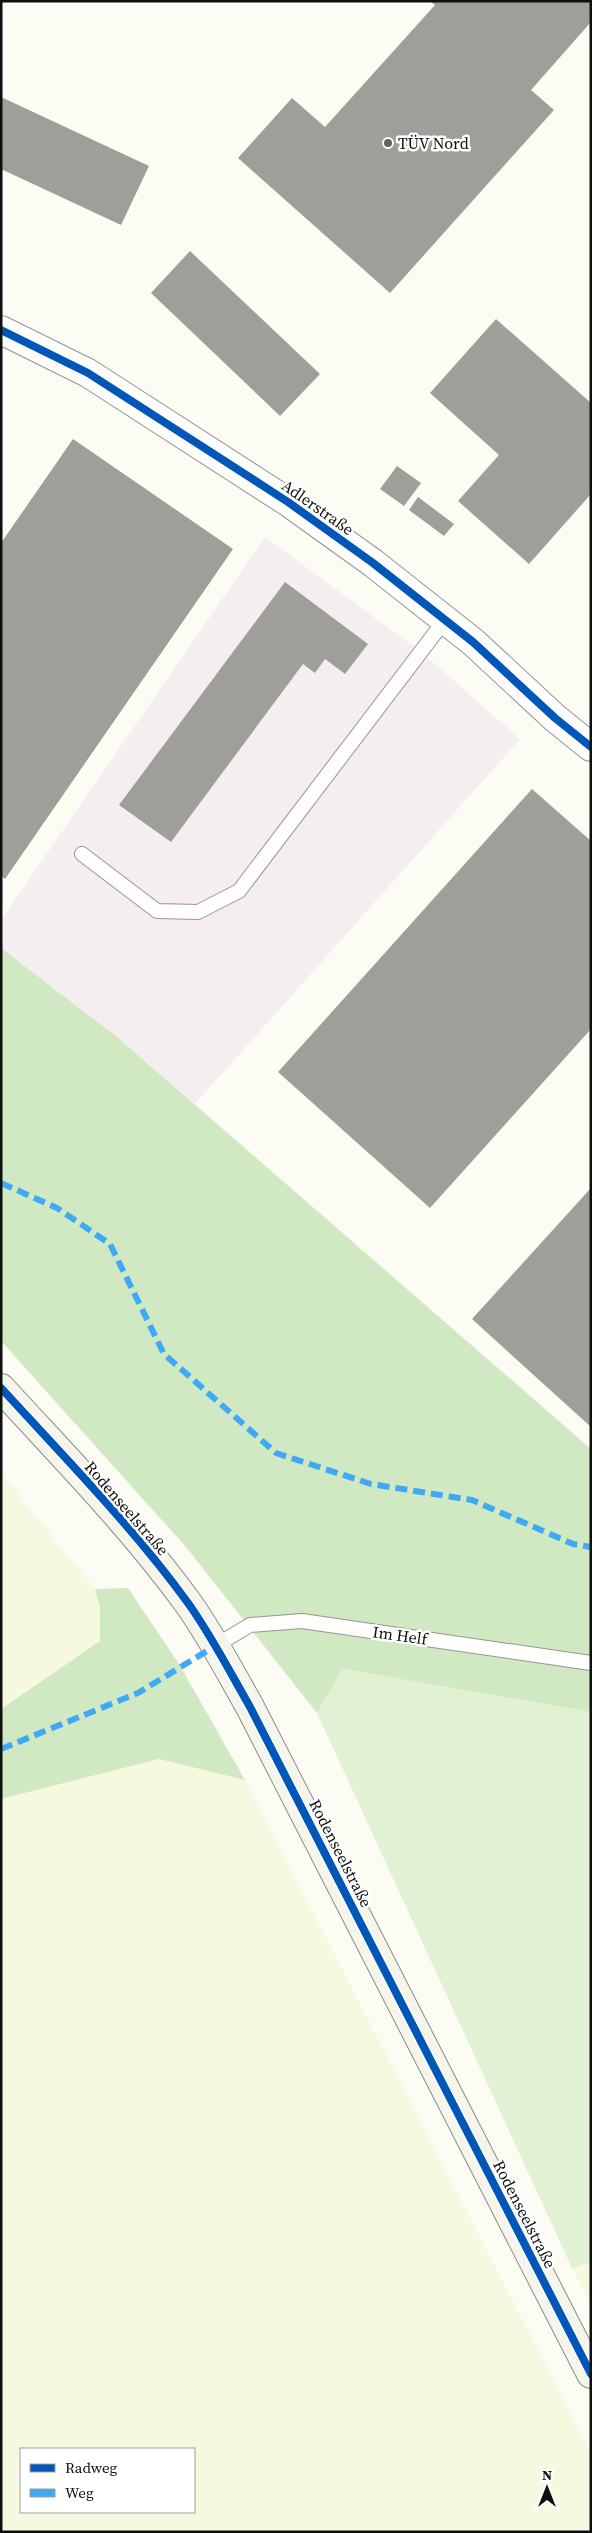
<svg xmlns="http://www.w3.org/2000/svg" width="592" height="2533" viewBox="0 0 592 2533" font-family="'Source Serif 4',serif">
<rect width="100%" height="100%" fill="#fcfbf4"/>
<!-- industrial -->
<path fill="#f4eef0" d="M 265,537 L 420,651 L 520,739 L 195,1104 L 117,1037 L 1,948 L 1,920 Z"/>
<!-- farmland -->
<path fill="#f7f8e0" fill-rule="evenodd" d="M 1,1473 L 95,1589 L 100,1607 L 100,1641 L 1,1709 Z
M 159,1759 L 245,1780 L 591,2453 L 591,2532 L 1,2532 L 1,1799 ZM 21,2449 L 194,2449 L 194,2512 L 21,2512 Z
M 591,2262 L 591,2304 L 572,2268 Z"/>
<!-- green -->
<path fill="#e2f1d4" d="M 341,1669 L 591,1712 L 591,2262 L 572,2268 L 317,1713 Z"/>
<!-- forest -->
<path fill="#d1e9c2" d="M 1,948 L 117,1037 L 591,1449 L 591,1712 L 342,1669 L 317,1713 L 186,1547 L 1,1341 Z
M 128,1588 L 179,1664 L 245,1780 L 159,1759 L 1,1799 L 1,1709 L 100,1641 L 100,1607 L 95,1589 Z"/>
<!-- building -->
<path fill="#9f9e99" d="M 430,1 L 591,1 L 591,22 L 531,90 L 554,110 L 390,293 L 238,158 L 292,98 L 325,127 L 435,5 Z
M 1,97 L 149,166 L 121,225 L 1,169 Z
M 190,251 L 320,374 L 280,416 L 151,293 Z
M 496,319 L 591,403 L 591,494 L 529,564 L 458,501 L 499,455 L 430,393 Z
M 73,439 L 233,549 L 5,879 L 1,876 L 1,543 Z
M 397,466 L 421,483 L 404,506 L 380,489 Z
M 418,497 L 454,524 L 444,536 L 409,510 Z
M 285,582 L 368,644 L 345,674 L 325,659 L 315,673 L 303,664 L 171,842 L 119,805 Z
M 532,789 L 591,841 L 591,1029 L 430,1208 L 278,1072 Z
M 591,1188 L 591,1427 L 472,1319 Z"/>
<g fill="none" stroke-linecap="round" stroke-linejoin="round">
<defs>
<path id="service" d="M 82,854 L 157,911 L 198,912 L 239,891 L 445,620
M 215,1646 L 250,1625 L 302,1621 L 591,1663"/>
<path id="minor" d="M 1,330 L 88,373 L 288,502 L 373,563 L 473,642 L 555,718 L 591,747"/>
<path id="secondary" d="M 1,1388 C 65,1458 132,1526 188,1603 C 211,1635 230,1672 250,1707 L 591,2374"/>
</defs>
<!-- service casing -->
<use href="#service" stroke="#969592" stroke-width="16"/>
<!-- minor casing -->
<use href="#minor" stroke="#969592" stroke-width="30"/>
<!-- secondary casing -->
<use href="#secondary" stroke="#8c8c89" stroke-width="30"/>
<!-- service -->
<use href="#service" stroke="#fffefd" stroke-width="14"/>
<!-- minor -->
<use href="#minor" stroke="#fffefd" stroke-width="28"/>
<!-- secondary -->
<use href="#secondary" stroke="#f5f5eb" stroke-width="28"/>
<!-- quiet -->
<path stroke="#3fa9f5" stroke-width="6" stroke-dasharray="12 6" stroke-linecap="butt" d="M 1,1183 L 57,1208 L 110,1244 L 164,1354 L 276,1453 L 371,1484 L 472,1500 L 573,1544 L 591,1547
M 1,1749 L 138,1693 L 215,1646"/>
<defs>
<path id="cycleway" d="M 1,330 L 88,373 L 288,502 L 373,563 L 473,642 L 555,718 L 591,747
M 1,1388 C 65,1458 132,1526 188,1603 C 211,1635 230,1672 250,1707 L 591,2374"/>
</defs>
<!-- cycleway casing -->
<use href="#cycleway" stroke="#fff" stroke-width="11"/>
<!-- cycleway -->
<use href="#cycleway" stroke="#0057b8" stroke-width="8"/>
</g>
<!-- markers -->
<circle fill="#62625f" stroke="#fff" stroke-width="2" cx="388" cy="143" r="5"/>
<g text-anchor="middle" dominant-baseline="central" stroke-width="5" stroke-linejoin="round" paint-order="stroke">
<!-- poi labels -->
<g font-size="16" fill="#0f0f0f" stroke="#fff" text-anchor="start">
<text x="398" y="143">TÜV Nord</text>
</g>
<!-- street labels -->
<g font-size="16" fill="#0f0f0f" stroke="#fff">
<text transform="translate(318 507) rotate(35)">Adlerstraße</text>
<text transform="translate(127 1508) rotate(49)">Rodenseelstraße</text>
<text transform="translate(400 1635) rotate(8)">Im Helf</text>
<text transform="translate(341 1853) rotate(63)">Rodenseelstraße</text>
<text transform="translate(525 2214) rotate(63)">Rodenseelstraße</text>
</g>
</g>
<!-- border -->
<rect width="592" height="2533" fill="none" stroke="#0f0f0f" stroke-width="5"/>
<!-- legend -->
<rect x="20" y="2448" width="175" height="65" fill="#ffffff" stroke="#9f9f9f"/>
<rect x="30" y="2464" width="25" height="8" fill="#0057b8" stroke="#9f9f9f"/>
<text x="65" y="2473" font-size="15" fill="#0f0f0f">Radweg</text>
<rect x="30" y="2489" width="25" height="8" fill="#3fa9f5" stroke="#9f9f9f"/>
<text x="65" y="2498" font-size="15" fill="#0f0f0f">Weg</text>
<!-- north arrow -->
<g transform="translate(547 2488)" stroke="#ffffff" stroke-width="4" paint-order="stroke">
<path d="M0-4L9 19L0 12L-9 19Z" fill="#0f0f0f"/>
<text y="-8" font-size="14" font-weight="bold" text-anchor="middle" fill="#0f0f0f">N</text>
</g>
</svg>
